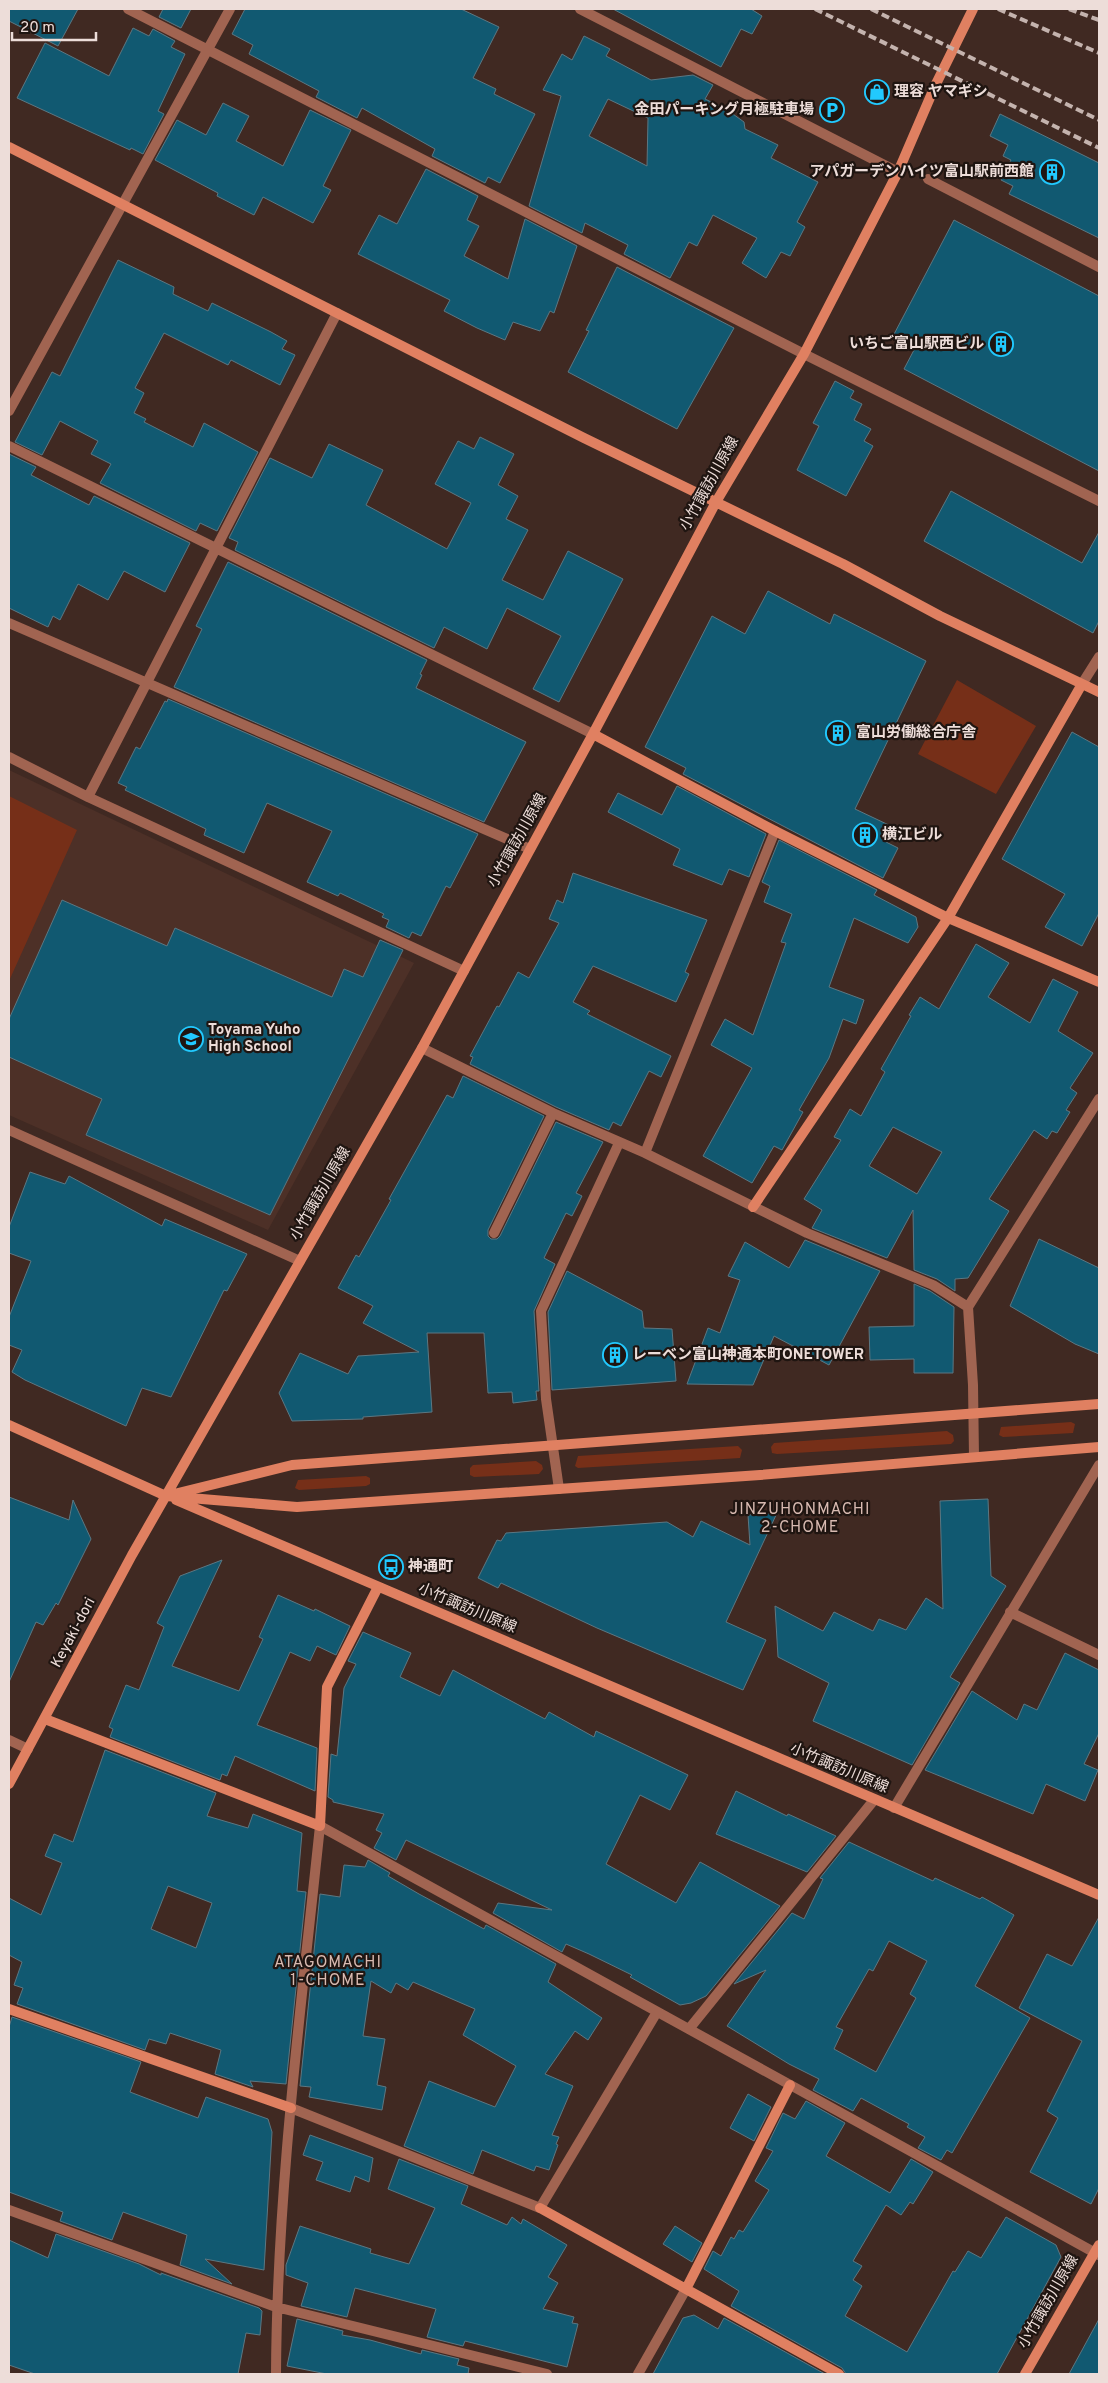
<svg xmlns="http://www.w3.org/2000/svg" width="1108" height="2383" viewBox="0 0 1108 2383" font-family="Overpass,'Noto Sans JP',sans-serif">
<rect width="100%" height="100%" fill="#402922"/>
<!-- built -->
<path fill="#4d3027" d="M 9,770 L 414,963 L 268,1230 L 9,1115 Z"/>
<!-- green -->
<path fill="#762f18" d="M 957,680 L 1036,726 L 996,794 L 918,754 Z
M 9,796 L 77,830 L 9,981 Z
M 1071,1422 L 1075,1424 L 1073,1433 L 1003,1437 L 999,1435 L 1001,1427 Z
M 947,1431 L 953,1435 L 954,1441 L 951,1444 L 777,1454 L 772,1453 L 771,1447 L 774,1443 Z
M 738,1446 L 742,1450 L 740,1458 L 578,1468 L 575,1466 L 578,1456 Z
M 536,1461 L 542,1465 L 543,1469 L 539,1474 L 474,1477 L 470,1475 L 470,1468 L 473,1465 Z
M 366,1476 L 370,1478 L 370,1484 L 366,1486 L 299,1490 L 295,1488 L 298,1480 Z"/>
<!-- building -->
<path fill="#115971" stroke="#5c7782" fill-rule="evenodd" d="M 9,9 L 78,9 L 58,46 L 9,21 Z
M 163,9 L 191,9 L 181,28 L 159,17 Z
M 245,9 L 461,9 L 499,27 L 473,78 L 496,89 L 494,94 L 535,114 L 500,183 L 488,177 L 485,183 L 432,156 L 435,149 L 362,108 L 357,118 L 316,97 L 319,91 L 249,54 L 253,45 L 232,34 Z
M 613,9 L 751,9 L 762,16 L 752,34 L 741,29 L 721,67 Z
M 133,28 L 149,36 L 153,29 L 175,41 L 171,47 L 185,54 L 158,111 L 164,114 L 143,154 L 131,148 L 130,150 L 17,98 L 45,43 L 109,76 Z
M 584,36 L 610,49 L 606,56 L 651,80 L 693,75 L 713,85 L 705,99 L 726,109 L 744,122 L 745,129 L 778,145 L 771,158 L 818,182 L 797,222 L 805,227 L 790,256 L 781,252 L 766,278 L 742,263 L 757,238 L 713,215 L 697,246 L 689,242 L 670,278 L 624,254 L 628,245 L 585,223 L 582,233 L 529,206 L 561,96 L 543,90 L 562,54 L 572,60 ZM 608,99 L 648,118 L 647,166 L 589,136 Z
M 223,103 L 249,116 L 236,141 L 283,166 L 310,110 L 351,130 L 323,186 L 331,190 L 313,223 L 263,197 L 254,215 L 217,196 L 218,193 L 155,160 L 177,120 L 206,135 Z
M 1000,114 L 1099,163 L 1099,238 L 1009,194 L 1013,186 L 1001,180 L 1011,160 L 1003,156 L 1008,145 L 990,136 Z
M 426,169 L 478,196 L 467,220 L 479,226 L 464,256 L 508,279 L 525,219 L 577,246 L 554,313 L 550,311 L 540,331 L 513,322 L 505,340 L 477,328 L 444,311 L 450,300 L 358,254 L 379,215 L 397,224 Z
M 954,220 L 1099,296 L 1099,471 L 904,369 L 914,350 L 892,338 Z
M 118,260 L 174,287 L 173,294 L 208,311 L 212,303 L 271,332 L 287,341 L 282,349 L 295,355 L 280,385 L 231,360 L 228,365 L 164,333 L 135,388 L 144,393 L 134,413 L 146,419 L 144,422 L 193,447 L 204,423 L 258,452 L 217,531 L 200,523 L 196,531 L 100,483 L 111,464 L 91,454 L 98,441 L 60,421 L 42,455 L 15,442 L 52,372 L 60,376 Z
M 617,267 L 734,328 L 677,429 L 568,372 L 589,331 L 586,330 Z
M 835,381 L 854,391 L 850,398 L 862,404 L 854,420 L 871,429 L 864,441 L 873,446 L 846,496 L 797,470 L 819,426 L 813,423 Z
M 480,437 L 514,454 L 498,485 L 518,496 L 506,519 L 528,530 L 502,580 L 543,600 L 568,551 L 623,579 L 559,702 L 533,689 L 561,636 L 507,608 L 487,649 L 444,627 L 434,648 L 235,550 L 238,542 L 229,538 L 270,458 L 312,478 L 329,444 L 383,470 L 366,505 L 447,549 L 471,503 L 435,484 L 458,441 L 474,449 Z
M 9,454 L 36,467 L 31,475 L 58,489 L 89,505 L 94,496 L 190,543 L 165,592 L 124,571 L 108,600 L 78,584 L 60,620 L 53,616 L 48,627 L 9,608 Z
M 951,491 L 1082,563 L 1099,532 L 1099,621 L 1093,633 L 924,541 Z
M 228,562 L 427,660 L 420,674 L 422,675 L 416,688 L 526,742 L 484,822 L 174,687 L 202,629 L 196,626 Z
M 768,591 L 830,624 L 834,614 L 926,661 L 855,809 L 893,827 L 886,842 L 898,848 L 883,878 L 683,774 L 686,768 L 645,747 L 712,616 L 745,634 Z
M 168,699 L 478,834 L 450,888 L 446,886 L 421,936 L 412,932 L 409,938 L 386,927 L 389,920 L 382,917 L 384,914 L 340,893 L 338,896 L 307,882 L 332,831 L 267,803 L 244,853 L 204,835 L 206,829 L 125,790 L 127,787 L 118,783 L 136,747 L 140,749 L 165,701 L 167,702 Z
M 1072,732 L 1099,747 L 1099,913 L 1082,946 L 1045,927 L 1065,894 L 1002,859 Z
M 677,786 L 766,834 L 749,877 L 729,869 L 722,885 L 673,865 L 680,849 L 608,812 L 618,793 L 662,815 Z
M 779,840 L 877,890 L 874,895 L 916,917 L 918,927 L 908,943 L 854,918 L 829,987 L 864,1000 L 856,1024 L 843,1019 L 829,1058 L 799,1110 L 803,1112 L 782,1150 L 774,1146 L 752,1183 L 703,1156 L 752,1068 L 711,1045 L 725,1019 L 753,1035 L 786,943 L 781,942 L 792,914 L 764,902 L 770,886 L 762,882 Z
M 573,873 L 707,920 L 685,972 L 689,974 L 676,1002 L 593,966 L 573,1002 L 590,1011 L 587,1014 L 671,1056 L 661,1077 L 649,1071 L 621,1126 L 613,1122 L 609,1130 L 556,1107 L 470,1064 L 473,1057 L 470,1056 L 497,1006 L 499,1007 L 518,972 L 529,978 L 559,923 L 549,919 L 557,900 L 563,903 Z
M 62,900 L 167,946 L 175,928 L 332,997 L 344,969 L 363,977 L 380,940 L 403,950 L 270,1215 L 86,1135 L 102,1099 L 9,1057 L 9,1019 Z
M 976,944 L 1009,963 L 988,997 L 1030,1023 L 1053,979 L 1078,992 L 1058,1031 L 1093,1053 L 1070,1088 L 1077,1093 L 1066,1110 L 1070,1112 L 1057,1133 L 1052,1131 L 1047,1139 L 1034,1130 L 989,1199 L 1009,1211 L 968,1278 L 955,1279 L 955,1291 L 937,1279 L 914,1270 L 913,1210 L 887,1258 L 812,1228 L 822,1210 L 804,1199 L 841,1140 L 834,1137 L 850,1109 L 861,1116 L 885,1072 L 881,1069 L 911,1016 L 909,1015 L 920,997 L 939,1009 ZM 893,1127 L 942,1152 L 917,1194 L 869,1166 Z
M 463,1076 L 544,1116 L 488,1230 L 488,1236 L 491,1239 L 497,1239 L 500,1236 L 556,1122 L 603,1142 L 576,1193 L 582,1196 L 572,1216 L 566,1213 L 544,1258 L 555,1264 L 534,1311 L 539,1391 L 536,1391 L 537,1400 L 513,1403 L 512,1392 L 488,1393 L 484,1333 L 427,1333 L 432,1412 L 363,1417 L 363,1419 L 292,1421 L 279,1393 L 300,1353 L 348,1374 L 358,1356 L 419,1352 L 363,1323 L 373,1306 L 338,1288 L 356,1255 L 359,1257 L 391,1200 L 389,1199 L 447,1095 L 453,1098 Z
M 30,1172 L 65,1184 L 69,1176 L 162,1226 L 165,1219 L 247,1254 L 227,1291 L 224,1290 L 171,1397 L 142,1388 L 126,1426 L 25,1380 L 12,1372 L 22,1350 L 9,1345 L 9,1317 L 31,1261 L 9,1253 L 9,1227 Z
M 1039,1239 L 1099,1268 L 1099,1354 L 1075,1344 L 1010,1306 Z
M 805,1240 L 880,1271 L 829,1365 L 774,1336 L 753,1385 L 687,1384 L 708,1328 L 720,1333 L 740,1280 L 728,1276 L 745,1242 L 789,1268 Z
M 567,1271 L 642,1311 L 644,1328 L 672,1329 L 676,1381 L 552,1390 L 548,1312 Z
M 914,1284 L 930,1291 L 954,1307 L 953,1373 L 914,1373 L 914,1359 L 870,1360 L 869,1327 L 914,1326 Z
M 9,1497 L 69,1520 L 73,1500 L 91,1539 L 58,1605 L 56,1603 L 43,1625 L 36,1622 L 9,1682 Z
M 988,1499 L 991,1576 L 1006,1586 L 950,1677 L 960,1683 L 912,1765 L 813,1721 L 829,1683 L 778,1657 L 775,1606 L 823,1631 L 834,1612 L 873,1631 L 879,1619 L 906,1630 L 926,1598 L 943,1609 L 940,1501 Z
M 777,1513 L 726,1622 L 766,1640 L 743,1690 L 597,1628 L 501,1583 L 498,1588 L 478,1578 L 497,1540 L 501,1541 L 506,1533 L 667,1522 L 693,1537 L 701,1521 L 750,1545 L 748,1515 Z
M 222,1560 L 172,1666 L 239,1691 L 263,1639 L 259,1637 L 278,1595 L 314,1611 L 315,1609 L 350,1626 L 336,1655 L 317,1646 L 310,1661 L 290,1652 L 257,1725 L 317,1748 L 315,1791 L 235,1756 L 227,1776 L 222,1774 L 220,1780 L 110,1737 L 113,1729 L 109,1727 L 126,1685 L 139,1690 L 164,1627 L 157,1623 L 180,1576 Z
M 363,1632 L 411,1653 L 400,1677 L 440,1696 L 453,1670 L 545,1719 L 549,1712 L 594,1737 L 596,1731 L 688,1775 L 670,1810 L 640,1795 L 606,1864 L 676,1903 L 700,1862 L 780,1906 L 706,1996 L 691,2003 L 680,2005 L 630,1977 L 632,1975 L 589,1954 L 566,1944 L 562,1952 L 493,1913 L 498,1903 L 552,1910 L 406,1840 L 396,1860 L 374,1848 L 382,1833 L 376,1830 L 384,1814 L 333,1802 L 333,1800 L 328,1797 L 331,1754 L 337,1756 L 344,1688 L 356,1664 L 348,1661 Z
M 1065,1653 L 1099,1670 L 1099,1733 L 1084,1764 L 1098,1770 L 1085,1801 L 1046,1784 L 1033,1814 L 925,1770 L 972,1691 L 1017,1720 L 1024,1704 L 1037,1710 Z
M 105,1750 L 216,1793 L 207,1816 L 248,1828 L 253,1814 L 302,1833 L 297,1891 L 306,1892 L 286,2084 L 250,2081 L 253,2087 L 215,2074 L 221,2050 L 170,2033 L 166,2044 L 149,2039 L 145,2050 L 17,2004 L 23,1988 L 14,1985 L 22,1962 L 9,1955 L 9,1898 L 41,1915 L 62,1863 L 45,1856 L 54,1834 L 73,1842 ZM 168,1886 L 212,1903 L 196,1948 L 151,1929 Z
M 736,1791 L 787,1816 L 788,1814 L 836,1836 L 807,1872 L 716,1834 Z
M 849,1842 L 933,1881 L 935,1878 L 980,1899 L 982,1897 L 1014,1915 L 975,1986 L 1030,2018 L 952,2153 L 947,2150 L 941,2160 L 918,2148 L 925,2137 L 907,2127 L 909,2124 L 861,2098 L 853,2111 L 813,2090 L 819,2079 L 789,2064 L 727,2026 L 766,1970 L 734,1984 L 792,1913 L 804,1919 L 823,1879 L 820,1878 ZM 889,1941 L 927,1961 L 910,1994 L 916,1998 L 876,2072 L 834,2049 L 843,2030 L 836,2027 L 869,1969 L 873,1971 Z
M 368,1860 L 390,1873 L 388,1876 L 419,1894 L 484,1929 L 486,1925 L 556,1964 L 548,1982 L 602,2018 L 588,2040 L 575,2031 L 545,2074 L 573,2086 L 552,2135 L 559,2137 L 556,2144 L 558,2145 L 549,2170 L 536,2166 L 534,2171 L 482,2150 L 473,2174 L 404,2146 L 429,2081 L 495,2107 L 516,2066 L 463,2035 L 475,2009 L 413,1982 L 408,1990 L 396,1983 L 391,1993 L 371,1981 L 363,2036 L 385,2039 L 377,2085 L 386,2087 L 382,2110 L 309,2097 L 311,2087 L 300,2086 L 320,1894 L 340,1897 L 344,1865 L 365,1867 Z
M 1099,1917 L 1099,2188 L 1091,2204 L 1030,2172 L 1058,2118 L 1047,2111 L 1082,2041 L 1019,2008 L 1047,1954 L 1072,1966 Z
M 12,2017 L 141,2062 L 130,2092 L 198,2118 L 206,2097 L 268,2119 L 272,2132 L 264,2270 L 205,2259 L 232,2284 L 180,2265 L 187,2235 L 123,2212 L 112,2240 L 60,2221 L 63,2212 L 9,2192 L 9,2027 Z
M 748,2094 L 771,2107 L 754,2141 L 730,2128 Z
M 806,2101 L 845,2123 L 826,2156 L 890,2193 L 911,2159 L 933,2172 L 913,2204 L 910,2202 L 901,2215 L 886,2205 L 853,2261 L 862,2266 L 853,2280 L 862,2286 L 845,2316 L 907,2352 L 953,2271 L 955,2272 L 968,2251 L 981,2258 L 1006,2217 L 1056,2245 L 1061,2257 L 997,2374 L 846,2374 L 842,2368 L 731,2306 L 739,2291 L 704,2269 L 713,2251 L 721,2256 L 731,2237 L 734,2239 L 739,2230 L 743,2232 L 769,2190 L 755,2181 L 773,2151 L 766,2148 L 783,2113 L 795,2119 Z
M 310,2135 L 373,2158 L 369,2182 L 355,2176 L 350,2192 L 316,2180 L 323,2162 L 303,2155 Z
M 399,2159 L 468,2186 L 461,2204 L 507,2225 L 512,2217 L 521,2224 L 523,2219 L 567,2245 L 548,2277 L 558,2283 L 543,2309 L 574,2317 L 572,2323 L 578,2324 L 567,2367 L 465,2341 L 463,2346 L 427,2337 L 436,2309 L 355,2288 L 347,2317 L 301,2306 L 308,2283 L 286,2275 L 286,2265 L 300,2226 L 371,2249 L 370,2253 L 409,2264 L 435,2208 L 388,2189 Z
M 675,2226 L 702,2243 L 692,2262 L 663,2244 Z
M 56,2234 L 139,2264 L 161,2275 L 161,2273 L 259,2308 L 262,2311 L 260,2335 L 246,2333 L 238,2374 L 35,2374 L 9,2365 L 9,2240 L 48,2258 Z
M 694,2315 L 718,2329 L 724,2318 L 825,2374 L 653,2374 L 683,2318 Z
M 297,2319 L 343,2331 L 342,2335 L 370,2340 L 421,2354 L 422,2350 L 459,2359 L 457,2365 L 469,2368 L 468,2374 L 327,2374 L 287,2366 Z
M 1099,2319 L 1099,2374 L 1069,2374 Z"/>
<g fill="none" stroke-linecap="round" stroke-linejoin="round">
<!-- street -->
<path stroke="#a16451" stroke-width="10" d="M 128,9 L 804,354 L 1099,501
M 580,9 L 898,172
M 928,179 L 1099,267
M 9,411 L 230,9
M 9,446 L 593,734
M 9,623 L 530,849
M 1082,684 L 1099,657
M 9,757 L 88,797 L 464,971
M 88,797 L 337,313
M 422,1048 L 553,1113 L 645,1153 L 807,1233 L 933,1285 L 968,1307 L 973,1385 L 974,1457
M 9,1130 L 300,1261
M 645,1153 L 775,831
M 494,1233 L 553,1113
M 968,1307 L 1099,1099
M 559,1489 L 546,1399 L 541,1311 L 619,1143
M 1010,1612 L 1099,1655
M 9,1740 L 28,1749
M 894,1808 L 1099,1465
M 689,2029 L 874,1800
M 291,2108 L 540,2208 L 657,2012
M 9,2210 L 276,2307 L 547,2374
M 276,2374 C 277,2191 301,2008 320,1826 L 1099,2255
M 638,2374 L 686,2289"/>
<!-- secondary -->
<path stroke="#e08061" stroke-width="10" d="M 9,147 L 584,438 L 843,564 L 940,616 L 1099,692
M 593,734 L 775,831 L 948,918 L 1099,982
M 753,1207 L 948,918 L 1082,684
M 9,1425 L 166,1496 L 297,1507 L 760,1475 L 1099,1447
M 174,1494 L 292,1465 L 1099,1404
M 176,1500 L 1099,1895
M 45,1719 L 320,1826 L 327,1687 L 378,1587
M 9,1784 L 132,1555 L 422,1048 L 593,734 L 716,502 L 804,354 L 898,172 L 935,86 L 973,9
M 9,2009 L 291,2108
M 540,2208 L 839,2374
M 686,2289 L 790,2085
M 1025,2374 L 1099,2245"/>
<!-- rail -->
<path stroke="#c4b3ae" stroke-width="4" stroke-dasharray="8 4" stroke-linecap="butt" d="M 815,9 L 1099,148
M 871,9 L 1099,120
M 998,9 L 1099,53
M 1069,9 L 1099,20"/>
</g>
<!-- icons -->
<defs>
<symbol id="shop-ring" viewBox="-11 -11 22 22"><circle r="9.5" fill="#1f1511" stroke="#22c9fe" stroke-width="1.5"/><path d="M-5-2.5h2.3a2.7 3.5 0 0 1 5.4 0H5L5.5 6h-11ZM-1.5-2.5h3a1.5 2.3 0 0 0-3 0Z" fill="#22c9fe"/></symbol>
<symbol id="parking-ring" viewBox="-11 -11 22 22"><circle r="9.5" fill="#1f1511" stroke="#22c9fe" stroke-width="1.5"/><path d="M-3.5-5.5H1a3.5 3.5 0 0 1 0 7H-1V5.5H-3.5ZM-1-3.4V-.6H.8a1.4 1.4 0 0 0 0-2.8Z" fill="#22c9fe"/></symbol>
<symbol id="building-ring" viewBox="-11 -11 22 22"><circle r="9.5" fill="#1f1511" stroke="#22c9fe" stroke-width="1.5"/><path d="M-4-6H4V6H1V3H-1V6H-4ZM-2.5-4.3h1.7v1.8h-1.7ZM.8-4.3h1.7v1.8H.8ZM-2.5-1h1.7V.8h-1.7ZM.8-1h1.7V.8H.8Z" fill="#22c9fe"/></symbol>
<symbol id="school-ring" viewBox="-11 -11 22 22"><circle r="9.5" fill="#1f1511" stroke="#22c9fe" stroke-width="1.5"/><path d="M0-5L7-2L0 1L-7-2ZM-4 1L0 2.5L4 1V4Q0 6-4 4Z" fill="#22c9fe"/></symbol>
<symbol id="bus-ring" viewBox="-11 -11 22 22"><circle r="9.5" fill="#1f1511" stroke="#22c9fe" stroke-width="1.5"/><path d="M-5-6H5V4H4V6H2V4H-2V6H-4V4H-5ZM-3.5-4V0h7V-4ZM-3.5 1.2v1.5H-2V1.2ZM2 1.2v1.5H3.5V1.2Z" fill="#22c9fe"/></symbol>
</defs>
<g fill-rule="evenodd">
<use href="#shop-ring" x="863" y="78" width="28" height="28"/>
<use href="#parking-ring" x="818" y="96" width="28" height="28"/>
<use href="#building-ring" x="1038" y="158" width="28" height="28"/>
<use href="#building-ring" x="987" y="330" width="28" height="28"/>
<use href="#building-ring" x="824" y="719" width="28" height="28"/>
<use href="#building-ring" x="851" y="821" width="28" height="28"/>
<use href="#school-ring" x="177" y="1025" width="28" height="28"/>
<use href="#building-ring" x="601" y="1341" width="28" height="28"/>
<use href="#bus-ring" x="377" y="1553" width="28" height="28"/>
</g>
<g text-anchor="middle" dominant-baseline="central" stroke-width="4.5" stroke-linejoin="round" paint-order="stroke">
<!-- poi labels -->
<g font-size="15" font-weight="bold" fill="#edddd9" stroke="#1f1511" text-anchor="start">
<text x="894" y="92">理容 ヤマギシ</text>
<text x="814" y="110" text-anchor="end">金田パーキング月極駐車場</text>
<text x="1034" y="172" text-anchor="end">アパガーデンハイツ富山駅前西館</text>
<text x="984" y="344" text-anchor="end">いちご富山駅西ビル</text>
<text x="856" y="733">富山労働総合庁舎</text>
<text x="882" y="835">横江ビル</text>
<text x="208" y="1030">Toyama Yuho<tspan x="208" dy="17">High School</tspan></text>
<text x="632" y="1355">レーベン富山神通本町ONETOWER</text>
<text x="408" y="1567">神通町</text>
</g>
<!-- street labels -->
<g font-size="15" fill="#edddd9" stroke="#1f1511">
<text transform="translate(710 484) rotate(-61)">小竹諏訪川原線</text>
<text transform="translate(518 841) rotate(-61)">小竹諏訪川原線</text>
<text transform="translate(321 1194) rotate(-60)">小竹諏訪川原線</text>
<text transform="translate(467 1609) rotate(23)">小竹諏訪川原線</text>
<text transform="translate(74 1633) rotate(-62)">Keyaki-dori</text>
<text transform="translate(839 1769) rotate(23)">小竹諏訪川原線</text>
<text transform="translate(1049 2302) rotate(-60)">小竹諏訪川原線</text>
</g>
<!-- neighbourhood labels -->
<g font-size="16" letter-spacing="1" fill="#d8bab1" stroke="#1f1511">
<text x="800" y="1510">JINZUHONMACHI<tspan x="800" dy="18">2-CHOME</tspan></text>
<text x="328" y="1963">ATAGOMACHI<tspan x="328" dy="18">1-CHOME</tspan></text>
</g>
</g>
<!-- border -->
<rect width="1108" height="2383" fill="none" stroke="#edddd9" stroke-width="20"/>
<!-- scale -->
<path d="M12 32v8h84v-8" fill="none" stroke="#edddd9" stroke-width="2.5"/>
<text x="20" y="32" font-size="15" fill="#edddd9" stroke="#1f1511" stroke-width="4" paint-order="stroke">20 m</text>
</svg>
